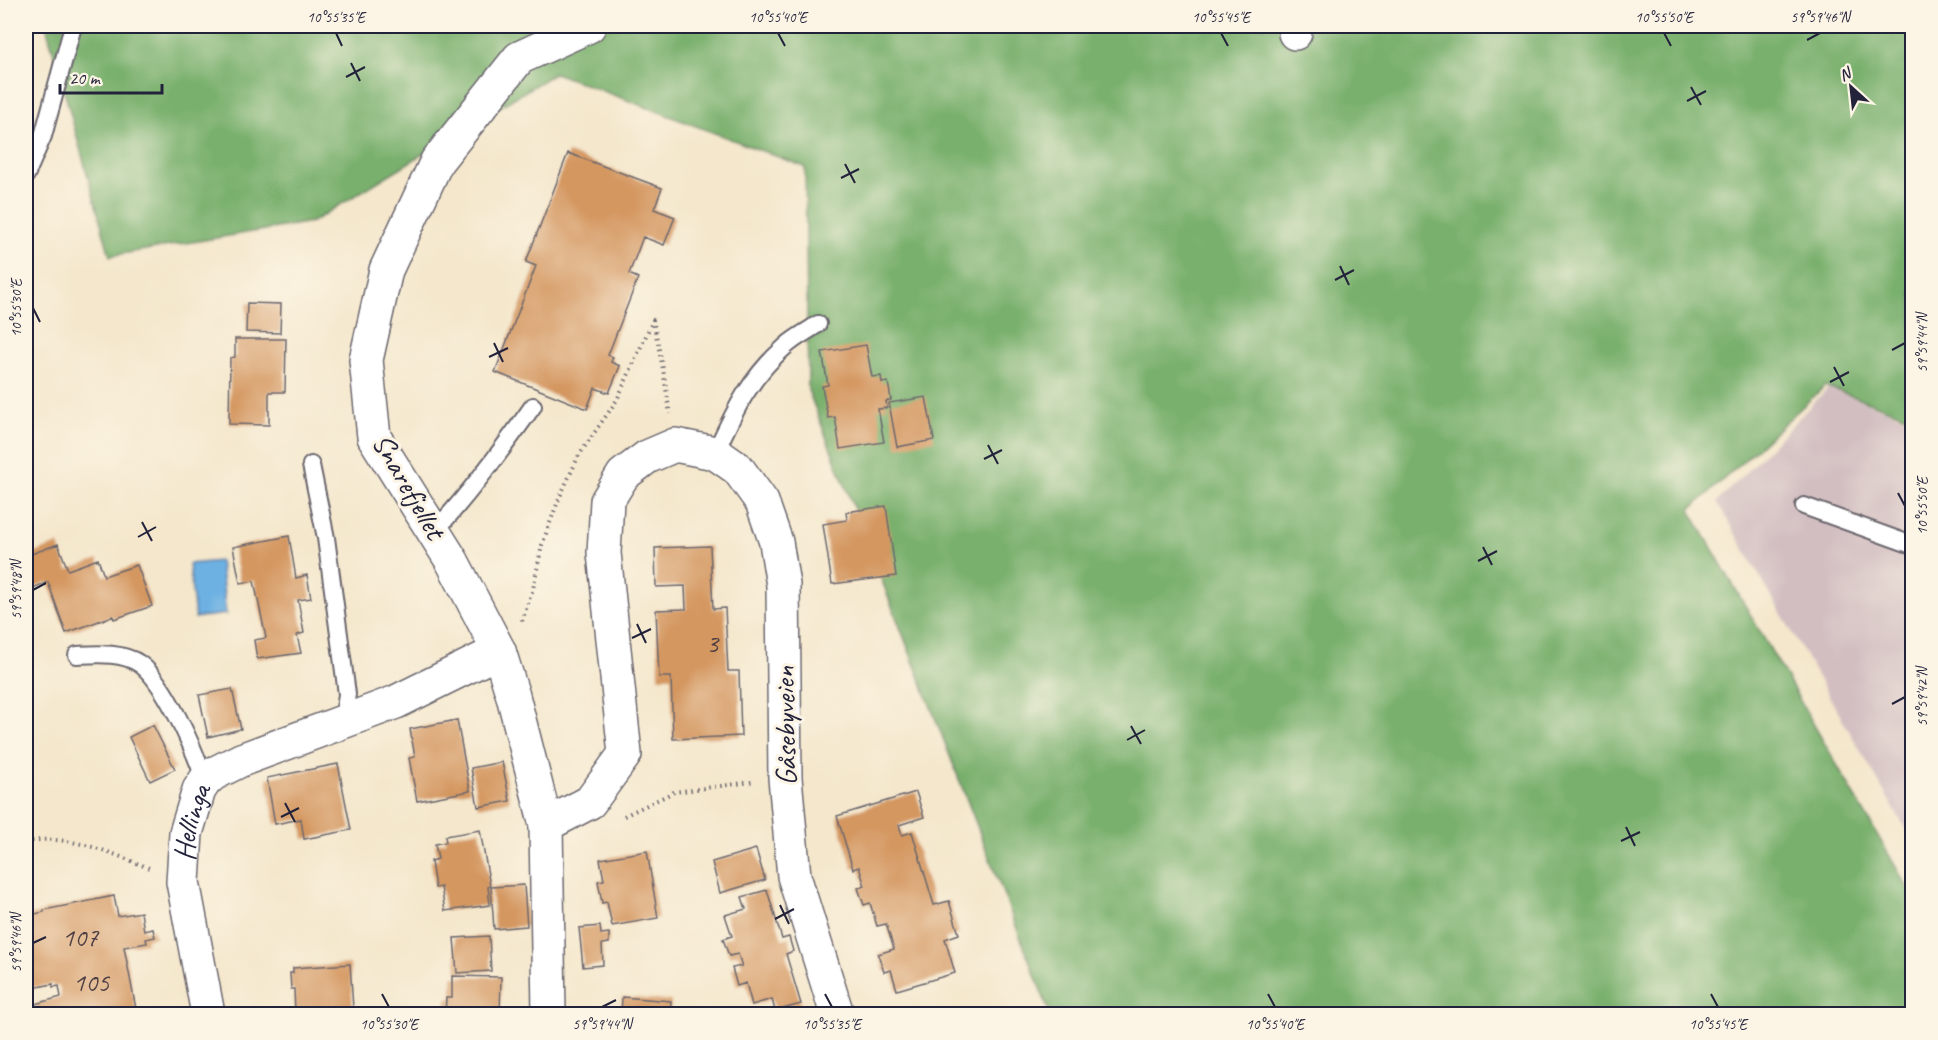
<svg xmlns="http://www.w3.org/2000/svg" width="1938" height="1040" viewBox="0 0 1938 1040" font-family="Caveat,sans-serif">
<rect width="100%" height="100%" fill="#fcf5e5"/>
<filter id="ink" filterUnits="userSpaceOnUse"><feTurbulence type="fractalNoise" baseFrequency=".0167" numOctaves="2"/><feDisplacementMap in="SourceGraphic" scale="12" xChannelSelector="R" yChannelSelector="G"/><feConvolveMatrix kernelMatrix="1 2 1 2 8 2 1 2 1" color-interpolation-filters="sRGB"/></filter>
<filter id="wash" filterUnits="userSpaceOnUse"><feTurbulence type="fractalNoise" baseFrequency=".008" numOctaves="4" result="noise"/><feDisplacementMap in="SourceGraphic" scale="24" xChannelSelector="R" yChannelSelector="G"/><feGaussianBlur stdDeviation="1.35" result="paint"/><feColorMatrix in="noise" values="0 0 0 0 0 0 0 0 0 0 0 0 0 0 0 0 0 1.4 0 .05"/><feComposite in="paint" operator="in"/></filter>
<g filter="url(#wash)">
<rect width="100%" height="100%" fill="#f4e7cc"/>
<!-- industrial -->
<path fill="#d2bec1" d="M 1828,388 L 1912,420 L 1912,840 L 1717,502 Z"/>
<!-- forest -->
<path fill="#79b06d" stroke="#4e6954" stroke-width="1.5" d="M 46,26 L 1912,26 L 1912,418 L 1825,386 L 1690,510 L 1912,895 L 1912,1014 L 1050,1014 L 808,390 L 805,167 L 555,73 L 312,222 L 110,256 Z"/>
<!-- water -->
<path fill="#6db1e3" stroke="#486a8f" stroke-width="1.5" d="M 220,561 L 226,614 L 195,618 L 189,564 Z"/>
<g id="blocks">
<!-- building -->
<path fill="#d49761" d="M 568,153 L 662,188 L 654,209 L 675,217 L 664,245 L 643,237 L 629,274 L 638,278 L 608,355 L 613,357 L 611,362 L 620,366 L 609,393 L 595,388 L 587,409 L 495,372 L 536,266 L 526,262 Z
M 247,303 L 281,304 L 280,333 L 246,332 Z
M 235,339 L 286,339 L 285,392 L 269,392 L 269,425 L 229,424 L 230,358 L 235,357 Z
M 866,345 L 872,377 L 881,376 L 882,383 L 888,382 L 891,400 L 886,401 L 887,408 L 878,409 L 884,442 L 840,449 L 835,417 L 828,418 L 822,386 L 828,385 L 822,352 Z
M 926,397 L 934,440 L 897,447 L 889,403 Z
M 886,506 L 896,576 L 832,584 L 823,524 L 847,520 L 846,512 Z
M 289,536 L 296,578 L 307,575 L 311,598 L 298,600 L 304,633 L 297,635 L 301,653 L 257,659 L 254,640 L 266,638 L 254,581 L 240,583 L 233,547 Z
M 58,544 L 68,570 L 98,559 L 104,576 L 137,565 L 152,606 L 114,619 L 113,616 L 66,633 L 48,582 L 33,588 L 26,566 L 26,556 Z
M 710,546 L 713,609 L 725,608 L 728,671 L 739,671 L 741,736 L 673,739 L 671,677 L 659,677 L 656,610 L 686,609 L 685,586 L 656,587 L 655,548 Z
M 232,689 L 241,729 L 208,737 L 199,695 Z
M 457,720 L 470,791 L 417,801 L 409,758 L 415,757 L 410,729 Z
M 153,725 L 175,769 L 150,781 L 129,737 Z
M 502,762 L 510,801 L 478,807 L 471,768 Z
M 338,764 L 351,830 L 304,839 L 301,819 L 275,824 L 267,778 Z
M 916,792 L 924,817 L 899,825 L 902,835 L 912,832 L 934,905 L 949,901 L 959,934 L 945,939 L 955,973 L 897,990 L 891,970 L 884,972 L 878,954 L 894,949 L 886,924 L 877,926 L 870,903 L 864,905 L 858,888 L 865,886 L 859,867 L 853,869 L 837,816 Z
M 480,830 L 490,886 L 488,887 L 490,905 L 445,911 L 441,887 L 435,888 L 431,861 L 438,859 L 435,844 L 446,842 L 445,836 Z
M 756,849 L 765,880 L 720,893 L 712,862 Z
M 647,851 L 658,918 L 612,926 L 607,902 L 602,903 L 598,881 L 604,880 L 600,859 Z
M 524,885 L 527,926 L 494,929 L 491,887 Z
M 767,890 L 782,939 L 789,937 L 793,951 L 786,954 L 801,1004 L 775,1011 L 772,999 L 752,1005 L 746,983 L 737,986 L 732,968 L 742,966 L 738,954 L 729,956 L 723,939 L 732,936 L 725,915 L 746,909 L 742,897 Z
M 114,896 L 118,916 L 141,912 L 144,931 L 153,929 L 155,937 L 146,939 L 147,943 L 124,947 L 137,1014 L 37,1014 L 35,1004 L 61,997 L 59,986 L 53,987 L 53,984 L 32,988 L 26,954 L 26,916 L 44,912 L 44,910 Z
M 600,926 L 601,934 L 609,933 L 609,943 L 602,944 L 603,965 L 583,967 L 579,928 Z
M 489,936 L 491,971 L 457,973 L 454,938 Z
M 350,964 L 353,1008 L 343,1009 L 343,1014 L 310,1014 L 310,1011 L 295,1012 L 294,989 L 291,989 L 290,973 L 293,973 L 293,968 Z
M 452,976 L 501,977 L 500,1014 L 445,1014 L 446,998 L 452,998 Z
M 622,997 L 671,1001 L 670,1014 L 621,1014 Z"/>
</g>
</g>
<g filter="url(#ink)">
<use href="#blocks" fill-opacity="0" stroke="#6c676e" stroke-width="1.5"/>
<g fill="none" stroke-linecap="round" stroke-linejoin="round">
<defs>
<path id="service" d="M 26,175 L 43,136 L 73,26
M 715,453 C 735,410 750,377 787,345 C 796,337 808,331 818,324
M 311,465 L 326,538 L 347,694 L 343,723
M 1804,506 L 1912,545
M 434,532 C 471,492 502,450 533,406
M 77,655 C 98,654 122,652 140,664 C 165,682 195,751 205,781"/>
<g id="minor">
<path d="M 1295,33 L 1295,26"/>
<path d="M 546,825 L 590,802 L 625,754 L 604,553 L 607,501 L 623,475 L 647,457 L 675,445 L 715,453 L 738,469 L 762,502 L 776,542 L 783,585 L 785,778 L 794,876 L 837,1014"/>
<path id="s1" d="M 208,1014 L 183,882 L 186,833 L 199,790 L 205,781 L 213,774 L 241,760 L 396,702 L 499,651"/>
<path d="M 549,1014 L 546,825 L 513,696 L 499,651 L 452,561 L 374,437 L 366,360 L 386,270 L 437,161 L 519,58 L 589,26"/>
</g>
</defs>
<!-- service casing -->
<use href="#service" stroke="#6c676e" stroke-width="20"/>
<!-- minor casing -->
<use href="#minor" stroke="#6c676e" stroke-width="36"/>
<!-- path -->
<path stroke="#6c676e" stroke-width="4" stroke-dasharray="1.5 4.5" stroke-linecap="butt" d="M 522,621 L 533,589 L 542,545 L 558,501 L 579,455 L 617,400 L 653,320 L 663,369 L 670,414
M 624,816 L 674,792 L 752,782
M 26,842 C 68,833 111,853 149,868"/>
<!-- service -->
<use href="#service" stroke="#fff" stroke-width="16"/>
<!-- minor -->
<use href="#minor" stroke="#fff" stroke-width="33"/>
</g>
</g>
<!-- ticks -->
<path fill="none" stroke="#22223b" stroke-width="2" d="M 336,33 L 342,46M 778,33 L 785,46M 1221,33 L 1228,46M 1664,33 L 1671,46M 1807,40 L 1820,33M 351,63 L 360,81M 346,77 L 365,67M 1691,87 L 1701,105M 1687,101 L 1706,91M 845,164 L 855,183M 841,178 L 859,169M 1340,266 L 1349,285M 1335,280 L 1354,270M 33,308 L 40,322M 494,343 L 503,362M 1892,350 L 1905,343M 489,357 L 508,348M 1834,367 L 1844,386M 1830,382 L 1849,372M 988,445 L 998,464M 984,459 L 1002,450M 1898,493 L 1905,506M 142,522 L 152,541M 138,537 L 156,527M 1483,547 L 1492,565M 1478,561 L 1497,551M 33,590 L 46,583M 637,624 L 646,643M 632,638 L 651,629M 1892,704 L 1905,697M 1131,726 L 1141,744M 1127,740 L 1145,730M 285,803 L 295,822M 281,817 L 299,808M 1626,827 L 1635,846M 1621,841 L 1640,832M 780,905 L 789,924M 775,919 L 794,909M 33,943 L 46,937M 382,994 L 389,1007M 825,994 L 832,1007M 1268,994 L 1275,1007M 1711,994 L 1718,1007M 602,1007 L 616,1000"/>
<g text-anchor="middle" dominant-baseline="central" stroke-width="6" stroke-linejoin="round" paint-order="stroke">
<!-- number labels -->
<g font-size="27" fill="#4e3f44">
<text x="712" y="643">3</text>
<text x="80" y="937">107</text>
<text x="91" y="982">105</text>
</g>
<!-- street labels -->
<g font-size="30" fill="#22223b" stroke="#fcf5e5">
<text transform="translate(409 486) rotate(60)">Snarefjellet</text>
<text transform="translate(785 726) rotate(-91)">Gåsebyveien</text>
<text stroke="none"><textPath href="#s1" startOffset="195">Hellinga</textPath></text>
</g>
</g>
<!-- margin -->
<rect width="1938" height="1040" fill="none" stroke="#fcf5e5" stroke-width="66"/>
<!-- north arrow -->
<g transform="translate(1851 87) rotate(333)" stroke="#fcf5e5" stroke-width="4.5" paint-order="stroke">
<path d="M0-4.5L10 22L0 15L-10 22Z" fill="#22223b"/>
<text y="-9" font-size="16" font-weight="bold" text-anchor="middle" fill="#22223b">N</text>
</g>
<!-- scale -->
<path d="M60 84v9h102v-9" fill="none" stroke="#22223b" stroke-width="3"/>
<text x="69" y="84" font-size="18" fill="#22223b" stroke="#fcf5e5" stroke-width="4.5" paint-order="stroke">20 m</text>
<rect x="33" y="33" width="1872" height="974" fill="none" stroke="#22223b" stroke-width="2"/>
<g font-size="15" text-anchor="middle" fill="#22223b">
<text x="336" y="22">10°55'35"E</text>
<text x="778" y="22">10°55'40"E</text>
<text x="1221" y="22">10°55'45"E</text>
<text x="1664" y="22">10°55'50"E</text>
<text x="1820" y="22">59°59'46"N</text>
<text transform="translate(16 308) rotate(-90)" y="5">10°55'30"E</text>
<text transform="translate(1922 343) rotate(-90)" y="5">59°59'44"N</text>
<text transform="translate(1922 506) rotate(-90)" y="5">10°55'50"E</text>
<text transform="translate(16 590) rotate(-90)" y="5">59°59'48"N</text>
<text transform="translate(1922 697) rotate(-90)" y="5">59°59'42"N</text>
<text transform="translate(16 943) rotate(-90)" y="5">59°59'46"N</text>
<text x="389" y="1029">10°55'30"E</text>
<text x="602" y="1029">59°59'44"N</text>
<text x="832" y="1029">10°55'35"E</text>
<text x="1275" y="1029">10°55'40"E</text>
<text x="1718" y="1029">10°55'45"E</text>
</g>
</svg>
